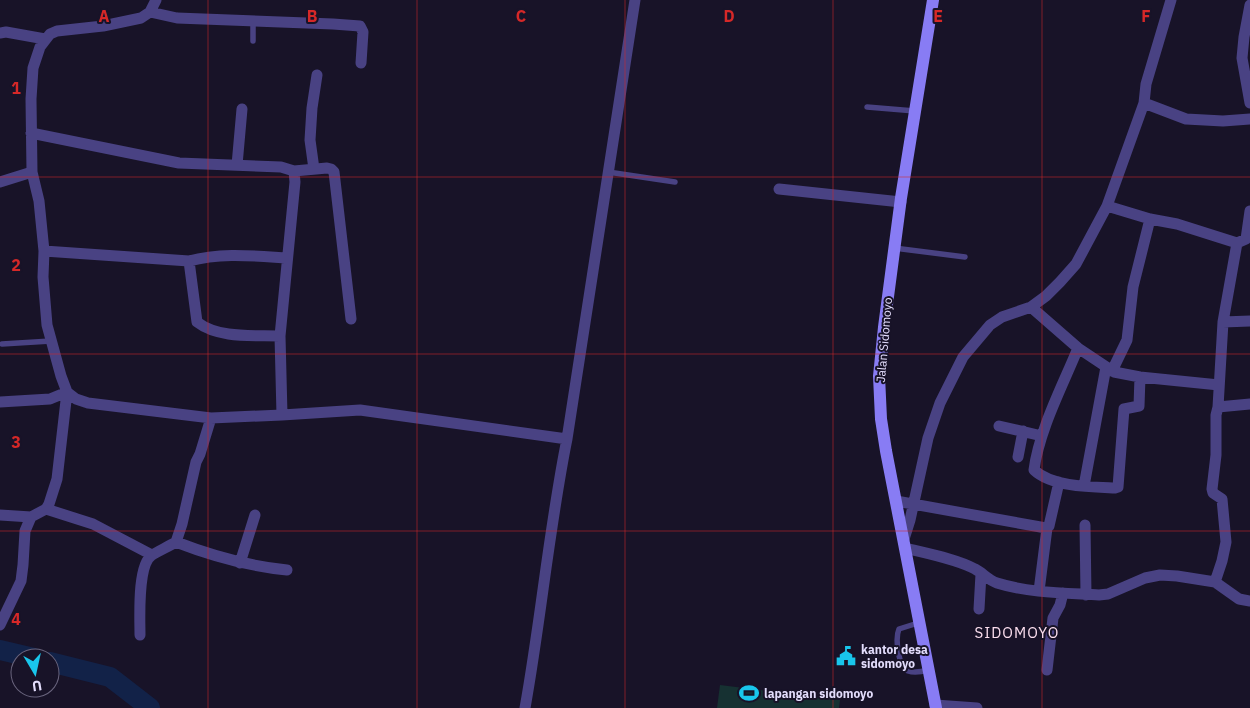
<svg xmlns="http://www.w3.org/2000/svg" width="1250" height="708" viewBox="0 0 1250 708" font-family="'IBM Plex Sans',sans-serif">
<rect width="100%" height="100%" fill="#181328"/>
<!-- green -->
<path fill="#163132" d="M 720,685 L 840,700 L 839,708 L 717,708 Z"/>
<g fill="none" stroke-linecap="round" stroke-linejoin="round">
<!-- river -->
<path stroke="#122248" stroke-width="20" d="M 0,650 L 34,658
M 50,662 L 110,677 L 150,708"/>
<!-- service -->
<path stroke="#494283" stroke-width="5.5" d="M 253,41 L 253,21
M 867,107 L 915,111
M 608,172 L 675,182
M 894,248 L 965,257
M 2,344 L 51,341
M 918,623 L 899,629 C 895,638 898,667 908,671 C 914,673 921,672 928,670"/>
<!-- minor -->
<path stroke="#494283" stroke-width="11" d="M 156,0 L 150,12 L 141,18 L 103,26 L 57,31 L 50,34 L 40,47 L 33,68 L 31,99 L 32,172 L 39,201 L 44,251 L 43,277 L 47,325 L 61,376 L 67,392 L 76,399 L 88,403 L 211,418 L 282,415 L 360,410 L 567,439
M 1250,5 L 1244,37 L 1242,58 L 1250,103
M 150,12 L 177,18 L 333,24 L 360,26 L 363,32 L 361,63
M 0,33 L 6,32 L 45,39
M 1144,103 L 1186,119 L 1223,121 L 1250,119
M 31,133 L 179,163 L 281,167 L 294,171 L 295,182 L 280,336 L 282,415
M 237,165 L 242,109
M 314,169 L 310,140 L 312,108 L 317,75
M 294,171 L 327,168 L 331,169 L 334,172 L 351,319
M 0,182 L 32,172
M 779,189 L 901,202
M 1107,206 L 1150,219 L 1177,224 L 1237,243
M 44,251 L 189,261 L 197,322 C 219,339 254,335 280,336
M 189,261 C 221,252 255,256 287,258
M 1031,307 L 1078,348 L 1114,372 L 1140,377 L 1219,385
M 1223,322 L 1250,321
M 1078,348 C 1063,385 1039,430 1034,470 C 1052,487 1091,487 1115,488 L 1118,487 L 1124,409 L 1139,406 L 1140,377
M 1112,371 L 1127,340 L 1133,287 L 1150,219
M 0,402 L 50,399 L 67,392
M 1218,407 L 1250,404
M 999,426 L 1042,436
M 1018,457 L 1023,431
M 1084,486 L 1106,367
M 896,501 L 1046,528 L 1049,526 L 1059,482
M 46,509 L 93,524 L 152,555
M 0,515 L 31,517
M 1085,525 L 1086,595
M 904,539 L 910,520 L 928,438 L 940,403 L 963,357 L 990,325 L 1002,317 L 1031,307 L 1046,296 L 1060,282 L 1076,264 L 1107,206 L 1144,103 L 1146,84 L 1171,0
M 176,542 C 212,556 248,566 287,570
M 905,548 C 925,553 957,559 975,569 C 983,573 988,580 997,583 C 1029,593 1066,593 1099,595 L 1108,594 L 1145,578 L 1160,575 L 1177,576 L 1215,582 L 1239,599 L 1250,601
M 240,563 L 255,515
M 1215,582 L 1222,561 L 1226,542 L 1222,499 L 1213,493 L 1212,489 L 1216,455 L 1216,415 L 1218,407 L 1223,322 L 1237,243 L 1246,239 L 1250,211
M 1039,591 L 1047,528
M 979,609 L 981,574
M 0,625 L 21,581 L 23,565 L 25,531 L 31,517 L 46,509 L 49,504 L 57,479 L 67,392
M 140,635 C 140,618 137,565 152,555 C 159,551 169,546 176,542 L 182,524 L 196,462 L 200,454 L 211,418
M 1047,670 L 1053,618 L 1060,605 L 1063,593
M 935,705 L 977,708
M 525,708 C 541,619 549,528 567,439 L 635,0"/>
<!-- secondary -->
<path stroke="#887cf4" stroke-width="12" d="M 933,0 L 901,198 L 884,327 L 879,376 L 881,419 L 886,451 L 936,708"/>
</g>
<!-- grid -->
<path fill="none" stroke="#d62828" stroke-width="1" stroke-opacity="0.55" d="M 208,0 L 208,708M 417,0 L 417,708M 625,0 L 625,708M 833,0 L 833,708M 1042,0 L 1042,708M 0,177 L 1250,177M 0,354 L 1250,354M 0,531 L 1250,531"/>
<!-- icons -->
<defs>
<symbol id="civic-bare" viewBox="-9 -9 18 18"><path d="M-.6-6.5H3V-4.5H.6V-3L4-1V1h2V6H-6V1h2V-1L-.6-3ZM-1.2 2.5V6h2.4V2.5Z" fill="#19c6ec" stroke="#181328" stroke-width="2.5" paint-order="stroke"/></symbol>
<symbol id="stadium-bare" viewBox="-9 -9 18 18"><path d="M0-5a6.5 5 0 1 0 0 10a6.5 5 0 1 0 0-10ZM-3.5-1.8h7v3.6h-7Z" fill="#19c6ec" stroke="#181328" stroke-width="2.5" paint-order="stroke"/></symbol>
</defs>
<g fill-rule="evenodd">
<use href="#civic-bare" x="832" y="642" width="28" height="28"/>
<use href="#stadium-bare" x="735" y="679" width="28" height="28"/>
</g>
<g text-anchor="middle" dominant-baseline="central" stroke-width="4" stroke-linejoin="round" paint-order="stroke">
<!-- street labels -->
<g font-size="12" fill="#e3ddfc" stroke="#181328">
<text transform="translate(884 340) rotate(-85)">Jalan Sidomoyo</text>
</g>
<!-- poi labels -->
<g font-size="12" font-weight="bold" fill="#e3ddfc" stroke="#181328" text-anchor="start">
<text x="861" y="649">kantor desa<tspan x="861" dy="14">sidomoyo</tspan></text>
<text x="764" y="693">lapangan sidomoyo</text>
</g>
<!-- quarter labels -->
<g font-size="15" letter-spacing="1" fill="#fcdfef" stroke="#181328">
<text x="1017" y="632">SIDOMOYO</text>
</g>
</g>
<g font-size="16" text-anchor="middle" font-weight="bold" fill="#d62828" stroke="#181328" stroke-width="4" stroke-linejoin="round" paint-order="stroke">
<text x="104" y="22">A</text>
<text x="312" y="22">B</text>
<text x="521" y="22">C</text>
<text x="729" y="22">D</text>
<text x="938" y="22">E</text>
<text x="1146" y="22">F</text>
<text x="16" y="94">1</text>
<text x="16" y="271">2</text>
<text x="16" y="448">3</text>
<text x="16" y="625">4</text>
</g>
<!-- north arrow -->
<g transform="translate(35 673) rotate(171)"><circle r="24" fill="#181328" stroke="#69647d"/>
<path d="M0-4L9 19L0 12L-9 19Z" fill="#19c6ec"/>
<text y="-8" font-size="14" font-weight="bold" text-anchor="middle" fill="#e3ddfc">U</text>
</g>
</svg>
